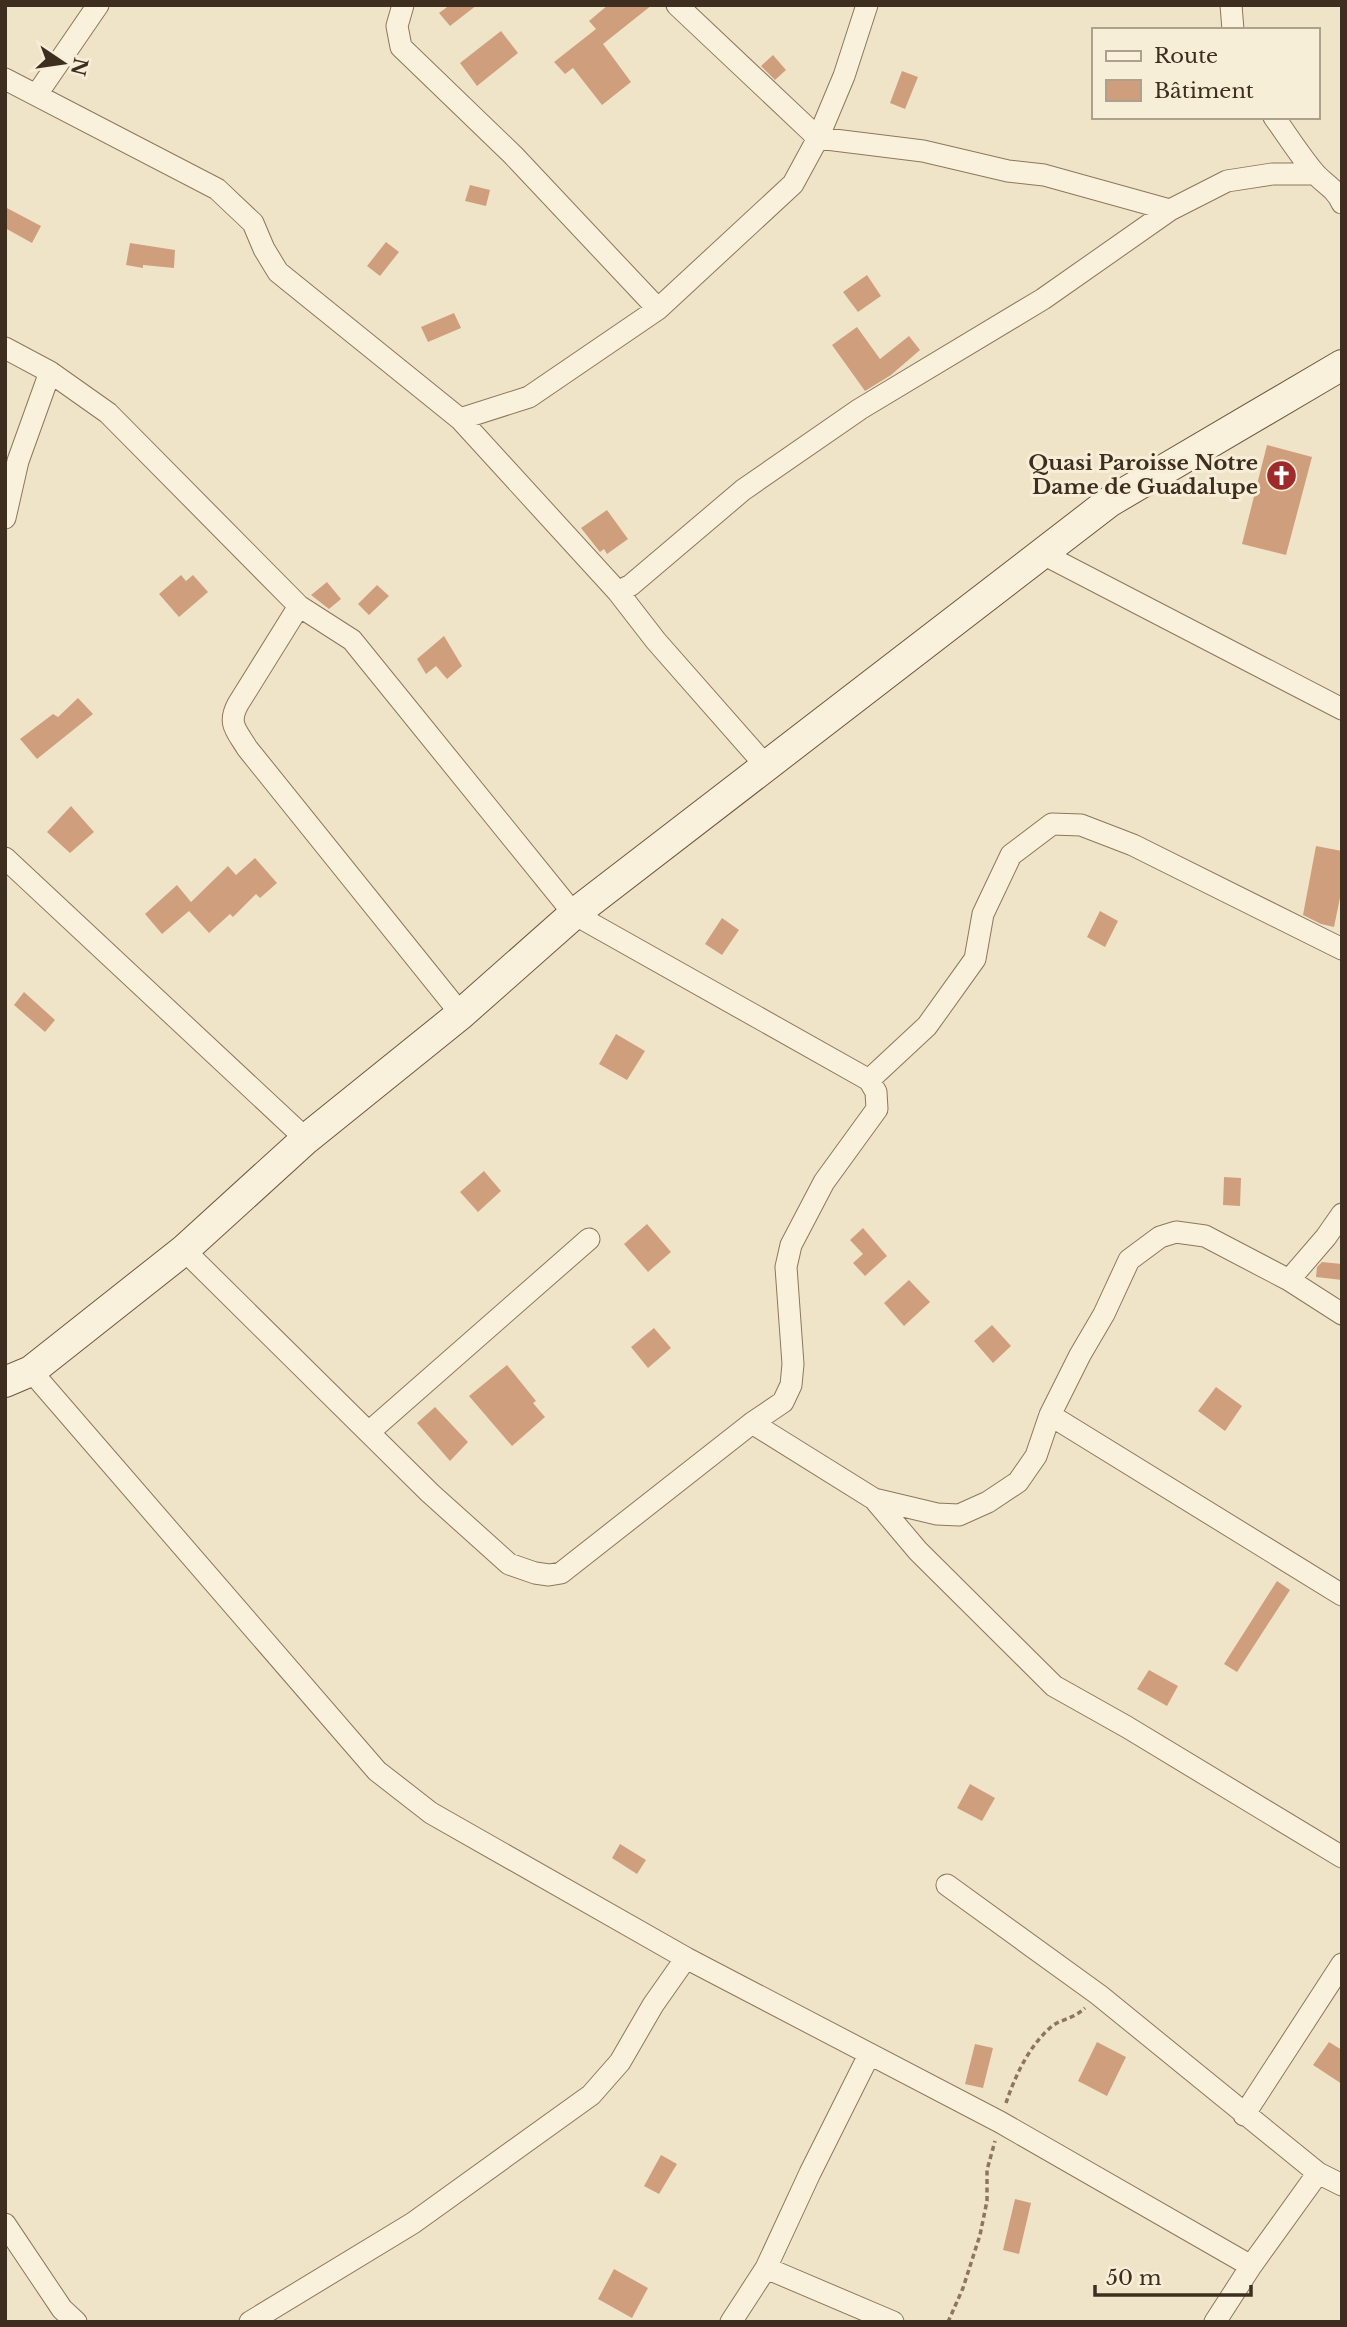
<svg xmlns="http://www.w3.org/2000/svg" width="1347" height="2327" viewBox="0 0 1347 2327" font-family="'Libre Baskerville',serif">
<rect width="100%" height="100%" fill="#f0e4c8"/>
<!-- building -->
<path fill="#cf9f7d" d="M 450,5 L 477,5 L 450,26 L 439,13 Z
M 608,5 L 652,5 L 603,44 L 631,82 L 602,105 L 573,68 L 565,74 L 554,62 L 596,29 L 589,21 Z
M 501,31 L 518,53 L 477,86 L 460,63 Z
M 773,55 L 786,70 L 775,80 L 761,66 Z
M 902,71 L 918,77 L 905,109 L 890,103 Z
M 470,185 L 490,190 L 486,206 L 465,201 Z
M 5,207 L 41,226 L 32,243 L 5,228 Z
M 386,242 L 399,252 L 380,276 L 367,266 Z
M 130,243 L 175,250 L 174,268 L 143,265 L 143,268 L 126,265 Z
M 867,275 L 881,296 L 858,312 L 843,292 Z
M 454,313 L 461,328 L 428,342 L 421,327 Z
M 857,327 L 880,359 L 909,336 L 920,350 L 891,375 L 865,391 L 832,345 Z
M 1267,445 L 1312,457 L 1286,555 L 1242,544 Z
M 607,510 L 628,539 L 607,554 L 604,549 L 600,552 L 581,528 Z
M 181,575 L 186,581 L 193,575 L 208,592 L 179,617 L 159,594 Z
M 327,582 L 341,599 L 329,609 L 311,595 Z
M 377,585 L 389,596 L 369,615 L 358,604 Z
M 444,636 L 462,666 L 447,679 L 436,666 L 426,674 L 417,659 Z
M 78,698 L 93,714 L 37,759 L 20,739 L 53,714 L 58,717 Z
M 71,806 L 94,832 L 70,853 L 47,832 Z
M 1316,846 L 1342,851 L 1342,888 L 1334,927 L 1321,924 L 1303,915 Z
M 255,858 L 277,883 L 260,898 L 256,894 L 233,917 L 230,914 L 209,933 L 189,911 L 162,934 L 145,914 L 177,885 L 191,902 L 228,866 L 236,875 Z
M 1100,911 L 1118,921 L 1105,947 L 1087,937 Z
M 722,918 L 739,930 L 722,955 L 705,944 Z
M 24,992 L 55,1020 L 45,1032 L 14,1005 Z
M 616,1034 L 645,1051 L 627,1080 L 599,1064 Z
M 484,1171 L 501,1191 L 478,1212 L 460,1192 Z
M 1224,1177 L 1241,1178 L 1240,1206 L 1223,1205 Z
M 647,1224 L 671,1252 L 648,1272 L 624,1244 Z
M 863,1228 L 887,1256 L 865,1276 L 853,1263 L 863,1254 L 850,1240 Z
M 1322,1262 L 1342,1264 L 1342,1280 L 1316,1277 L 1317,1267 Z
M 909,1280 L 930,1302 L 904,1326 L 884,1303 Z
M 992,1325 L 1011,1346 L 993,1363 L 974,1341 Z
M 654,1328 L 671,1348 L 648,1368 L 631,1347 Z
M 507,1365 L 536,1401 L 533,1403 L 545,1417 L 512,1446 L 469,1396 Z
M 1216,1387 L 1242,1406 L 1225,1431 L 1198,1411 Z
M 435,1407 L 468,1442 L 450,1461 L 417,1423 Z
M 1277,1581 L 1290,1590 L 1237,1672 L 1224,1664 Z
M 1149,1670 L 1178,1686 L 1167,1706 L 1137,1689 Z
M 970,1784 L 995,1798 L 982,1821 L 957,1808 Z
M 620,1844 L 646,1860 L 637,1874 L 612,1858 Z
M 1097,2042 L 1126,2057 L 1107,2096 L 1078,2081 Z
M 1329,2042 L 1342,2050 L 1342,2084 L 1313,2065 Z
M 975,2044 L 993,2048 L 983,2088 L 965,2084 Z
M 661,2155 L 677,2164 L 659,2194 L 644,2186 Z
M 1015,2199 L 1031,2203 L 1019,2254 L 1003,2250 Z
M 614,2269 L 648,2288 L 632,2318 L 598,2299 Z"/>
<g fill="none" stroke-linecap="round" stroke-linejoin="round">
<defs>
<path id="street" d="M 403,5 L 397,26 L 401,47 L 513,155 L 658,309
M 677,5 L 818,138 L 923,151 L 1008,171 L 1044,175 L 1170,210
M 1231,5 L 1233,30
M 5,79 L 217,189 L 253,223 L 264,249 L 278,272 L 460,419 L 618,592 L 656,641 L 766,766
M 37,94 L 98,5
M 1274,117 C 1287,135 1299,154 1313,171 C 1323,184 1334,186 1342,203
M 5,348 L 50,372 L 108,413 L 299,606 L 352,640 L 574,914 L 869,1080 L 876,1092 L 877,1109 L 824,1182 L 791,1245 L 786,1267 L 793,1364 L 791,1385 L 783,1402 L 752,1423 L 561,1573 L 549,1575 L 535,1573 L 509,1564 L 430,1493 L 184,1250
M 460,419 L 529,397 L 658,309 L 793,184 L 818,138 L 844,76 L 867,5
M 5,518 L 18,461 L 50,372
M 1043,554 L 1342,709
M 618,592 L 631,585 L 743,490 L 860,409 L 1043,299 L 1170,210 L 1227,181 L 1272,174 L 1315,174
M 299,606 L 238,704 C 227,724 237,731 247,748 L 461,1014
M 5,858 L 306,1139
M 869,1080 L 927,1026 L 975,959 L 983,914 L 1011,855 L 1052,824 L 1081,825 L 1133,845 L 1342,949
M 1289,1280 L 1326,1237 L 1342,1214
M 31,1371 L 377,1771 L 431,1813 L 686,1958 L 1000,2122 L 1251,2266
M 1050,1415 L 1342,1595
M 752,1423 L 874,1499 L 937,1514 L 959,1515 L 988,1502 L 1018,1482 L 1036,1456 L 1050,1415 L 1080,1355 L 1104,1314 L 1129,1260 L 1160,1237 L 1176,1232 L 1205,1236 L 1289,1280 L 1342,1314
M 369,1432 L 589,1239
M 874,1499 L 918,1551 L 1054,1686 L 1127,1727 L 1342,1857
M 947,1885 L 1099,1995 L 1318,2173 L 1342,2185
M 1244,2115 L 1342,1964
M 5,2224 L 62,2309 L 76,2322
M 766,2268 L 810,2173 L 869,2055
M 250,2322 L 413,2223 L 591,2095 L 620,2062 L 653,2005 L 686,1958
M 731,2322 L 766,2268 L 893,2322
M 1215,2322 L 1251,2266 L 1318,2173"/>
<path id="secondary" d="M 5,1382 L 31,1371 L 184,1250 L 306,1139 L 461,1014 L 574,914 L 1109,502 L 1342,365"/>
</defs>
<!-- street casing -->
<use href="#street" stroke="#8d765c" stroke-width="23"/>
<!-- secondary casing -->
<use href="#secondary" stroke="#6f573f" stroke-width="32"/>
<!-- path -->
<path stroke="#8d765c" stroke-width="3.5" stroke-dasharray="5 3.5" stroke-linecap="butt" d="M 1006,2103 C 1015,2076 1029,2046 1051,2027 C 1060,2019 1072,2020 1085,2008
M 948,2322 L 963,2288 L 980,2235 L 987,2201 L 987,2170 L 995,2141"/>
<!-- street -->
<use href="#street" stroke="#faf1dc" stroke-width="21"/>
<!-- secondary -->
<use href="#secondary" stroke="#faf1dc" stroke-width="30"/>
</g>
<!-- icons -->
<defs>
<symbol id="church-disc" viewBox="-11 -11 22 22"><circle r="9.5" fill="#9e2a2b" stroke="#f7eed8"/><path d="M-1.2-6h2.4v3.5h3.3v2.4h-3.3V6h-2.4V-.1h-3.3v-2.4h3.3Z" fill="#fff"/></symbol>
</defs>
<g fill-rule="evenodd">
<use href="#church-disc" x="1264" y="458" width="35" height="35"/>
</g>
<g text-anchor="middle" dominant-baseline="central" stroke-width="6" stroke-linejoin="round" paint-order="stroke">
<!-- poi labels -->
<g font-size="21" font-weight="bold" fill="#3d2e20" stroke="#f7eed8" text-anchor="end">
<text x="1258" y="463">Quasi Paroisse Notre<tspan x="1258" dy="24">Dame de Guadalupe</tspan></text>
</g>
</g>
<!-- border -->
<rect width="1347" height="2327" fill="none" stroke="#3d2e20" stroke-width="14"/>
<!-- legend -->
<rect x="1092" y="28" width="228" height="91" fill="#f7eed8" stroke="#ada18e" stroke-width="2"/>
<rect x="1106" y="51" width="35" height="10" fill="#faf1dc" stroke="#ada18e" stroke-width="2"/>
<text x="1154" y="63" font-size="21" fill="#3d2e20">Route</text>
<rect x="1106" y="80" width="35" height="21" fill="#cf9f7d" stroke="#ada18e" stroke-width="2"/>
<text x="1154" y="98" font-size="21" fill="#3d2e20">Bâtiment</text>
<!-- north arrow -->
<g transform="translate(63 63) rotate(103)" stroke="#f7eed8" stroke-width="5" paint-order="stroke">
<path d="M0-5L12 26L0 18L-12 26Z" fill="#3d2e20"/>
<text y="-10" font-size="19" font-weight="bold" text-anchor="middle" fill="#3d2e20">N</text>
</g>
<!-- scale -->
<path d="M1095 2285v10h156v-10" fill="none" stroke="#3d2e20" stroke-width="3.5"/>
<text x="1106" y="2285" font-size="21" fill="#3d2e20" stroke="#f7eed8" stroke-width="5" paint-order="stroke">50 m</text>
</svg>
